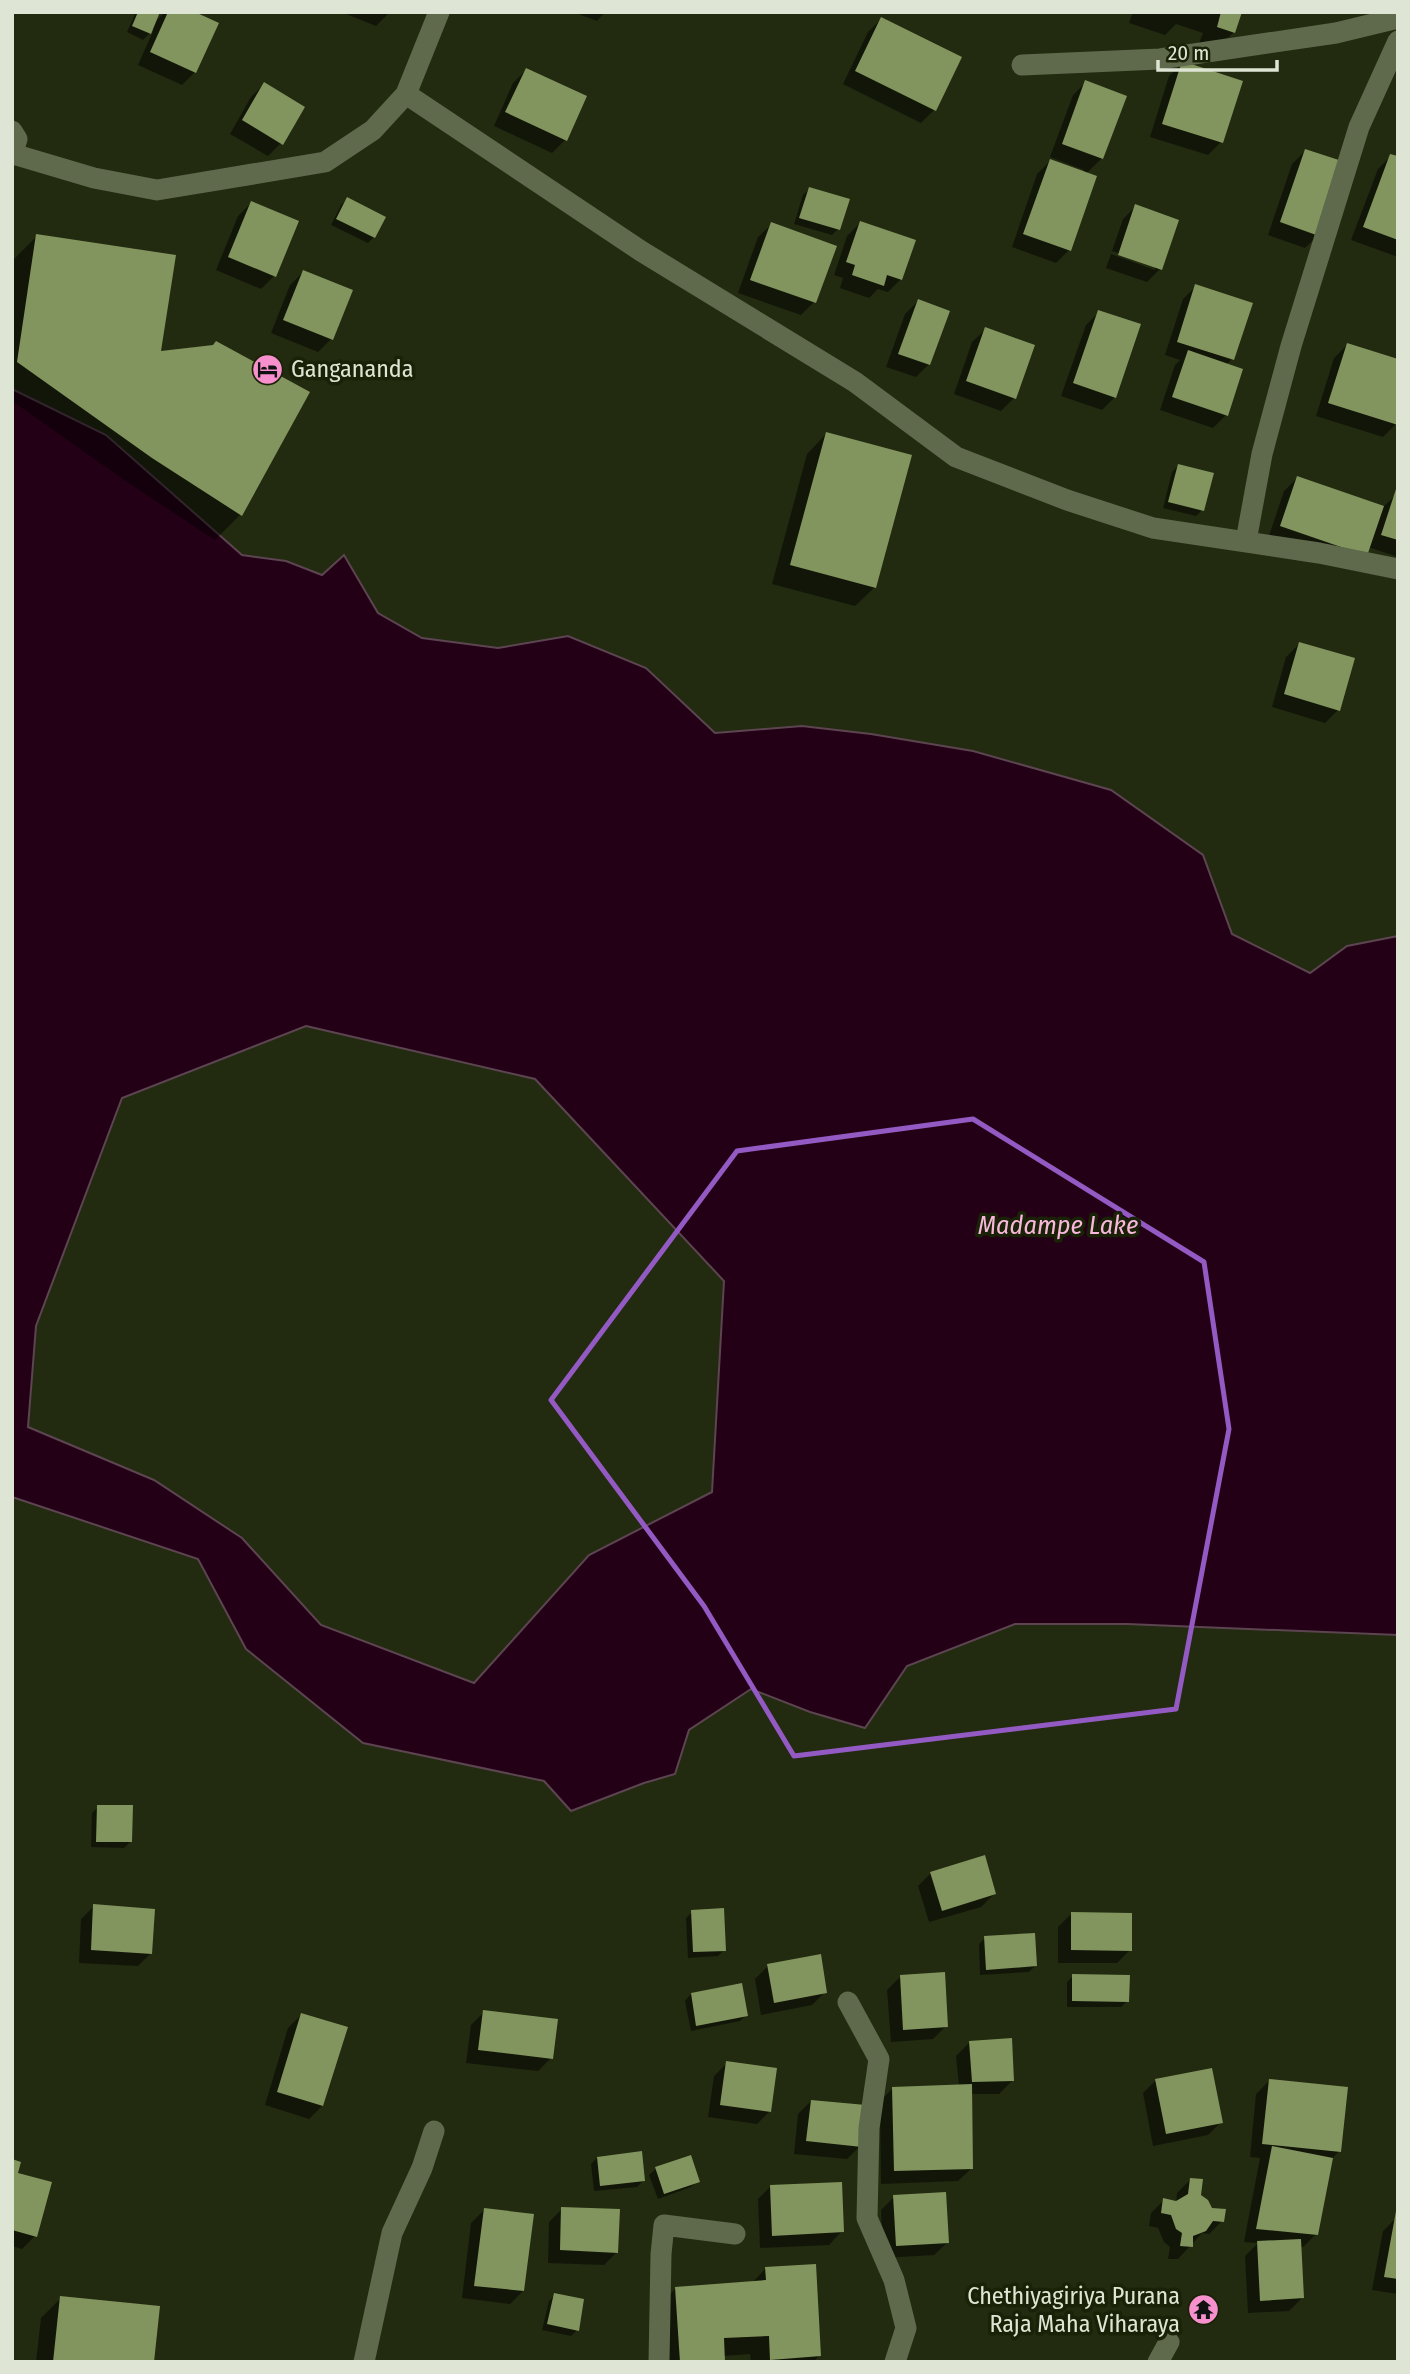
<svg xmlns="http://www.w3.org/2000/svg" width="1410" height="2374" viewBox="0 0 1410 2374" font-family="'Fira Sans Condensed',sans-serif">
<rect width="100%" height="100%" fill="#222a10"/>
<!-- water -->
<path fill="#240017" stroke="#5c4550" stroke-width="2" fill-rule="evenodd" d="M 12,389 L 106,435 L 242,555 L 286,561 L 322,575 L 344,555 L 378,613 L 422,638 L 498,648 L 568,636 L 646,668 L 715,733 L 802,726 L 871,734 L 973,751 L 1111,790 L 1203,855 L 1232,934 L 1310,973 L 1347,946 L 1398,936 L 1398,1635 L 1127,1624 L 1015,1624 L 907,1666 L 865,1728 L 810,1712 L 751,1689 L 689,1730 L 675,1774 L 644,1783 L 571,1811 L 544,1781 L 363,1743 L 246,1649 L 198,1559 L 12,1497 ZM 306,1026 L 535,1079 L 724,1281 L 712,1492 L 589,1555 L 474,1683 L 321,1625 L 242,1538 L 154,1480 L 28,1427 L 36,1326 L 122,1098 Z"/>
<!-- shadow -->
<path fill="#0007" d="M 136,12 L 158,12 L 154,23 L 165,12 L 191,12 L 195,72 L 182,85 L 138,65 L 154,29 L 143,40 L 127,32 Z
M 341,12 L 390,12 L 376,26 Z
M 573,12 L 605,12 L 597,21 Z
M 1133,12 L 1240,12 L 1234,32 L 1214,51 L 1198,46 L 1203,33 L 1176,24 L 1165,35 L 1129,23 Z
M 881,19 L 934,110 L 921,123 L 843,84 L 868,32 Z
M 1183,63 L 1221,142 L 1208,155 L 1150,137 L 1169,76 Z
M 526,70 L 565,140 L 552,153 L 494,126 L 513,83 Z
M 1086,82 L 1102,158 L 1086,174 L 1069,250 L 1056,263 L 1012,247 L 1037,174 L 1050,161 L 1083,173 L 1084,170 L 1050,157 L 1073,95 Z
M 264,84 L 281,143 L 268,156 L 230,134 L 251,97 Z
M 1305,151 L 1318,235 L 1305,248 L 1268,235 L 1292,164 Z
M 1391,156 L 1398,158 L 1398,257 L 1351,240 L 1378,169 Z
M 809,189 L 838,229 L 832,235 L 794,224 L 803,195 Z
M 347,199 L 374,237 L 368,243 L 331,225 L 341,205 Z
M 251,203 L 274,276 L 261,289 L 216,270 L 238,216 Z
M 1136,206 L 1160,269 L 1147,282 L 1106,268 L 1111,254 L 1155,270 L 1155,266 L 1112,251 L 1123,219 Z
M 860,223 L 901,279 L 888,292 L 878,289 L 869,298 L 840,288 L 843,278 L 834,275 L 847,236 Z
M 772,224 L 814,302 L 801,315 L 738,293 L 758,237 Z
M 37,236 L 159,352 L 307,392 L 240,515 L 215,540 L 127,482 L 12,401 L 12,261 Z
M 303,272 L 331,339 L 318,352 L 271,333 L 290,285 Z
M 1196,286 L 1232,359 L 1226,365 L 1226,415 L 1213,428 L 1160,410 L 1175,365 L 1180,360 L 1165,355 L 1183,299 Z
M 918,301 L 929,364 L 916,377 L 886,367 L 905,314 Z
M 1099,312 L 1115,397 L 1102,410 L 1061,396 L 1086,325 Z
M 986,329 L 1014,398 L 1001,411 L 954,394 L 972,342 Z
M 1347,345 L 1396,424 L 1383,437 L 1316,416 L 1334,358 Z
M 826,434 L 875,587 L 855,606 L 772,584 L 807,454 Z
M 1178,466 L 1202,510 L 1196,516 L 1163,508 L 1172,472 Z
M 1297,478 L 1383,507 L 1398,493 L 1398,557 L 1368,547 L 1365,555 L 1268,539 L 1284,491 Z
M 1299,644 L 1338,710 L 1325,723 L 1272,707 L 1286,657 Z
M 98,1807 L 130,1842 L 124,1848 L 91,1847 L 92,1813 Z
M 931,1873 L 994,1894 L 981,1907 L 929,1922 L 918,1886 Z
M 94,1906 L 151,1953 L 138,1966 L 79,1963 L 81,1919 Z
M 692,1912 L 724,1950 L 718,1956 L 688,1958 L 686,1918 Z
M 1071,1914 L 1130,1950 L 1117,1963 L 1058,1963 L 1058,1927 Z
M 985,1938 L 1035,1966 L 1029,1972 L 980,1975 L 979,1944 Z
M 768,1966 L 825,1992 L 812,2005 L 761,2015 L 755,1979 Z
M 1073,1976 L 1127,2001 L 1121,2007 L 1067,2007 L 1067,1982 Z
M 900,1977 L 946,2026 L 933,2039 L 891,2042 L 887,1990 Z
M 691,1994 L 746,2015 L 740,2021 L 691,2031 L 685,2001 Z
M 484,2012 L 551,2058 L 538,2071 L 466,2063 L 471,2025 Z
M 301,2015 L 322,2106 L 309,2119 L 265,2105 L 288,2028 Z
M 969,2043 L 1012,2081 L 999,2094 L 970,2094 L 972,2168 L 958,2181 L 881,2184 L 880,2101 L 893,2088 L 959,2086 L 956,2056 Z
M 727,2063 L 770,2111 L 757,2124 L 708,2117 L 714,2076 Z
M 1156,2080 L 1221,2122 L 1208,2135 L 1153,2146 L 1143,2093 Z
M 1269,2081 L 1339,2151 L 1331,2160 L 1316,2234 L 1303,2247 L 1300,2247 L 1302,2298 L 1289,2311 L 1248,2313 L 1245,2256 L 1258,2243 L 1244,2242 L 1260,2158 L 1250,2157 L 1256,2094 Z
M 811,2101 L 860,2146 L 847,2159 L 794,2154 L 798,2114 Z
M 597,2158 L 643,2181 L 637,2187 L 594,2191 L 591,2164 Z
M 12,2161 L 35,2236 L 22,2249 L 12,2246 Z
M 656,2169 L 698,2181 L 691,2187 L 658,2199 L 649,2175 Z
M 1190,2180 L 1199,2196 L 1222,2221 L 1209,2234 L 1202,2233 L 1178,2259 L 1168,2259 L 1170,2247 L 1164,2242 L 1158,2228 L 1149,2226 L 1151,2213 L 1164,2200 L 1176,2203 L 1177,2193 Z
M 771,2186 L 842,2231 L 829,2245 L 760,2248 L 758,2199 Z
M 894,2197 L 948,2242 L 934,2255 L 883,2258 L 881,2210 Z
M 562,2209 L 617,2252 L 604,2265 L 548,2263 L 549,2222 Z
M 484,2210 L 523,2291 L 510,2304 L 462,2298 L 471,2223 Z
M 1396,2218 L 1398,2218 L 1398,2294 L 1372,2290 L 1383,2231 Z
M 766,2268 L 820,2355 L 813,2362 L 751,2362 L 750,2354 L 723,2356 L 724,2362 L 660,2362 L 656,2308 L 676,2288 L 752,2283 Z
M 555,2295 L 577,2330 L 571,2336 L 542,2330 L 549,2301 Z
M 61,2298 L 152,2362 L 36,2362 L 41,2318 Z"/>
<!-- building -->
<path fill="#83955e" d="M 138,12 L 160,12 L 151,34 L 132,26 Z
M 168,12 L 195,12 L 219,23 L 196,73 L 150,52 Z
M 1221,12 L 1242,12 L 1235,33 L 1217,27 Z
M 881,17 L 962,57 L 936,111 L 855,71 Z
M 1182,61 L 1243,81 L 1223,143 L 1162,124 Z
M 526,68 L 587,96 L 567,141 L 505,112 Z
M 1085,80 L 1127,96 L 1103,159 L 1062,144 Z
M 264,82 L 305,107 L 283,145 L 242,120 Z
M 1305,149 L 1345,162 L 1319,236 L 1280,222 Z
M 1390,154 L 1398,156 L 1398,240 L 1363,227 Z
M 1050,159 L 1097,176 L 1071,251 L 1023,234 Z
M 809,187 L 850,199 L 840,230 L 799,218 Z
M 347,197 L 386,217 L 375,238 L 336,219 Z
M 251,201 L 299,221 L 276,277 L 228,257 Z
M 1135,204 L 1179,220 L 1162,270 L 1118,255 Z
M 860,221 L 916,240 L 902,280 L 887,275 L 884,286 L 852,275 L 855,265 L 846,262 Z
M 771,222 L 837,246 L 816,303 L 750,280 Z
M 36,234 L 176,255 L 161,351 L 213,345 L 216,341 L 310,392 L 242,516 L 152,458 L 17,362 Z
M 303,270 L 353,290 L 333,340 L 283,320 Z
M 1195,284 L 1253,303 L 1234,360 L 1177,342 Z
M 918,299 L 950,311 L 930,365 L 898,354 Z
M 1098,310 L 1141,324 L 1116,398 L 1073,383 Z
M 985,327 L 1035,345 L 1016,399 L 966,381 Z
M 1347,343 L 1398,359 L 1398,425 L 1328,403 Z
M 1188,350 L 1243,369 L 1228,416 L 1172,397 Z
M 826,432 L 912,455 L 876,588 L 790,565 Z
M 1178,464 L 1214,473 L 1204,511 L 1168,502 Z
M 1297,476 L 1384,506 L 1367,556 L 1280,526 Z
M 1397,486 L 1398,486 L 1398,540 L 1381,535 Z
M 1299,642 L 1355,658 L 1340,711 L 1284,694 Z
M 97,1805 L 133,1805 L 132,1842 L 96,1842 Z
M 985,1855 L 996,1894 L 942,1911 L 930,1872 Z
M 93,1904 L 155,1909 L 152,1954 L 91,1950 Z
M 724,1908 L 726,1951 L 693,1952 L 691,1910 Z
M 1071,1912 L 1132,1913 L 1132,1951 L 1071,1950 Z
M 1035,1933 L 1037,1966 L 986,1970 L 984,1936 Z
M 821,1954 L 827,1993 L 774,2003 L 767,1964 Z
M 945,1972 L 948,2027 L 903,2030 L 900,1975 Z
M 1072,1974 L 1130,1975 L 1129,2002 L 1072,2001 Z
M 742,1983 L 748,2016 L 696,2026 L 691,1993 Z
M 483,2010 L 558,2019 L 553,2059 L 478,2050 Z
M 301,2013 L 348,2027 L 323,2106 L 277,2092 Z
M 1012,2038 L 1014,2081 L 972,2082 L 969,2041 Z
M 726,2061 L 777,2068 L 771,2112 L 720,2105 Z
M 1212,2068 L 1223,2123 L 1166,2134 L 1155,2079 Z
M 1269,2079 L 1348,2087 L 1341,2152 L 1262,2144 Z
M 972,2084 L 973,2169 L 894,2171 L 892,2087 Z
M 811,2100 L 866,2105 L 862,2147 L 806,2141 Z
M 1272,2146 L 1333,2158 L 1318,2235 L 1256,2229 Z
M 642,2151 L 645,2181 L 600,2186 L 597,2157 Z
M 691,2155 L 700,2182 L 664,2194 L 655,2167 Z
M 12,2159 L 21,2162 L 18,2173 L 52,2182 L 37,2237 L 12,2230 Z
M 1190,2178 L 1203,2179 L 1201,2195 L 1208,2200 L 1212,2208 L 1226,2209 L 1224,2222 L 1213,2221 L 1206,2231 L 1193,2236 L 1193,2247 L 1180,2246 L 1182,2233 L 1176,2229 L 1171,2215 L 1161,2213 L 1163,2198 L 1176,2201 L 1188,2194 Z
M 842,2182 L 844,2232 L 772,2236 L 770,2185 Z
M 946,2192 L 949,2243 L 896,2246 L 893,2195 Z
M 561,2207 L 620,2209 L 618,2253 L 560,2250 Z
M 484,2208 L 534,2214 L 524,2291 L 474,2286 Z
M 1396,2211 L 1398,2211 L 1398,2279 L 1384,2277 Z
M 1301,2239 L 1304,2298 L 1260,2301 L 1257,2241 Z
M 816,2264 L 821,2356 L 770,2360 L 769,2336 L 724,2338 L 725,2362 L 680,2362 L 675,2287 L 766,2280 L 765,2267 Z
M 554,2293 L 584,2299 L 579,2331 L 547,2324 Z
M 60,2296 L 160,2306 L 154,2362 L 53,2362 Z"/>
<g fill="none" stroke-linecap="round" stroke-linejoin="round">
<!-- minor -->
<path stroke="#5f694c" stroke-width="21" d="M 1022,65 L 1160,59 L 1336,33 L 1398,18
M 406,94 L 641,251 L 855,382 L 956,457 L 1067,500 L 1153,528 L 1319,553 L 1398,569
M 12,131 L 17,139 L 12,155
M 13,154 L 94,178 L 157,190 L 325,162 L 373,130 L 406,94 L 439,12
M 1246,541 L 1262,454 L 1291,346 L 1359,127 L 1398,41
M 848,2002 L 879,2059 L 869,2128 L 867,2218 L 894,2280 L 906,2328 L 895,2362
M 364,2362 L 392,2233 L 422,2168 L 434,2131
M 659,2362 L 661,2254 L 664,2225 L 735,2234
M 1158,2362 L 1169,2342"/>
</g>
<!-- marked area -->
<path fill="none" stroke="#945ac4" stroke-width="5" stroke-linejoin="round" d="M 973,1119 L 1204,1262 L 1229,1429 L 1176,1709 L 794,1756 L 704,1606 L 551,1400 L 737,1151 Z"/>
<!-- icons -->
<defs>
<symbol id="hotel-disc" viewBox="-11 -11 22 22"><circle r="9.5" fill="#f790cd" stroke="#192106"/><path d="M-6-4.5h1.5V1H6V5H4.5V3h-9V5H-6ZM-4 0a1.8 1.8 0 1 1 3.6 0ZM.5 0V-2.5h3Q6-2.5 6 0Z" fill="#111"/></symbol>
<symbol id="temple-disc" viewBox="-11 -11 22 22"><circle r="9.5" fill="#f790cd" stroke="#192106"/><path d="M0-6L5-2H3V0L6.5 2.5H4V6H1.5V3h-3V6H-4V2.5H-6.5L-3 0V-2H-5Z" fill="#111"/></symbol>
</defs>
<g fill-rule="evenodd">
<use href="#hotel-disc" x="250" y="352" width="35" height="35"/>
<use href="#temple-disc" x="1186" y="2292" width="35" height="35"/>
</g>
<g text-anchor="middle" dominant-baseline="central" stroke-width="7" stroke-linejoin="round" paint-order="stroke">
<!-- poi labels -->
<g font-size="24" fill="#dee5d4" stroke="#192106" text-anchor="start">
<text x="291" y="369">Gangananda</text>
<text x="1180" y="2296" text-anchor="end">Chethiyagiriya Purana<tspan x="1180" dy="28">Raja Maha Viharaya</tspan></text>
</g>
<!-- water labels -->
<g font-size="26" font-style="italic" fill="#f8b7db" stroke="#192106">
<text x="1058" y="1225">Madampe Lake</text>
</g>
</g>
<!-- border -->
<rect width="1410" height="2374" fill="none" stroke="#dee5d4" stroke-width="28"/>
<!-- scale -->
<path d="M1158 60v10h119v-10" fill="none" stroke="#dee5d4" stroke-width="3.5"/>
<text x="1168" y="60" font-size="21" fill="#dee5d4" stroke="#192106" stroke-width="5" paint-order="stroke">20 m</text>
</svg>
